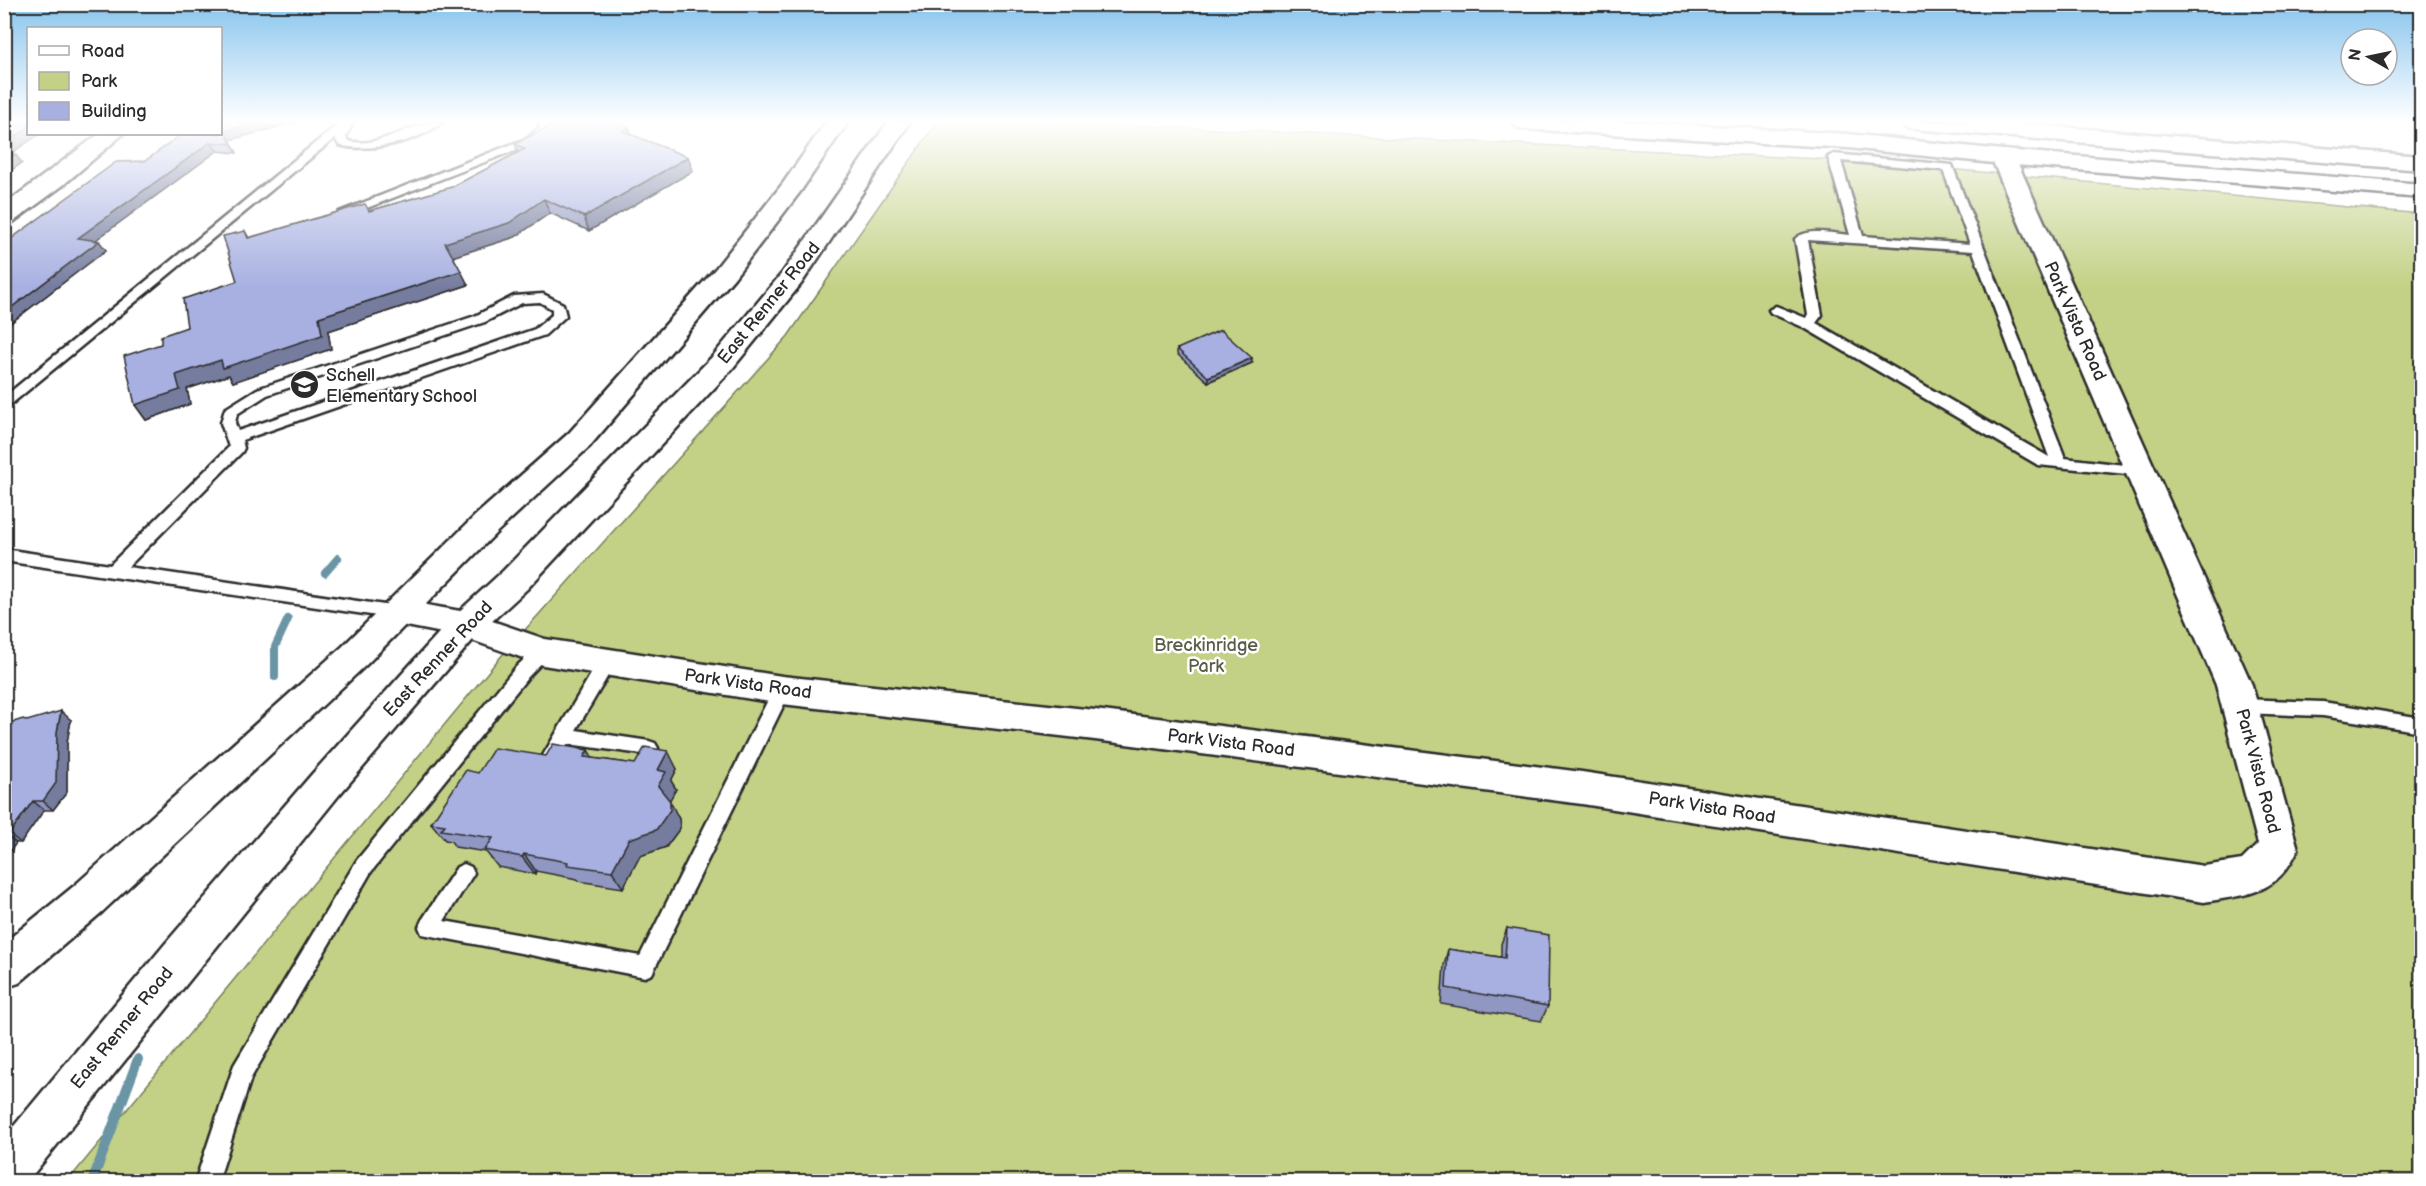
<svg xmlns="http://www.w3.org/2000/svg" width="2426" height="1186" viewBox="0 0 2426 1186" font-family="'Balsamiq Sans',sans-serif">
<rect width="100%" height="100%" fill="#fff"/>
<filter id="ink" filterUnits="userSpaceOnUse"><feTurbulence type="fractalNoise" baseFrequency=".0167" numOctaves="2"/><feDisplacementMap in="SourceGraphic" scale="12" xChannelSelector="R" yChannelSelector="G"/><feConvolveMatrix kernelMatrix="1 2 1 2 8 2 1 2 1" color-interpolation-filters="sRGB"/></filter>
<g filter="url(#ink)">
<!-- green -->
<path fill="#c3d186" stroke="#777e58" stroke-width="1.5" d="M 937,122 L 1070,122 L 1864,161 L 2421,214 L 2421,1181 L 67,1182 L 497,661 L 788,336 Z"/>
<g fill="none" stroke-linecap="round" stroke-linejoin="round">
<!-- stream-far1 -->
<path stroke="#6b95a5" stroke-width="8" d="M 325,573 L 338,558
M 275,677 L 275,647 L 288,619"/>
<!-- stream -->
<path stroke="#6b95a5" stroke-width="10" d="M 92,1182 L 138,1059"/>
<defs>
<path id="service" d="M 341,122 L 353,122 L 346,137 L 348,141 C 382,149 409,122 442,122 C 420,142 368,153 339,145 L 335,138 L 4,410 L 4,397 Z
M 538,122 L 550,122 L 553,125 L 546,135 L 536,142 L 349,215 L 341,215 L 339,212 L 528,138 L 541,126 Z
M 1834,154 L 1952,165 L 2065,458 L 2141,467 L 2146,468 L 2149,472 L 2146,476 L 2038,465 L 1803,327 L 1771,313 L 1769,310 L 1776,306 L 1806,318 L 1808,315 L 1795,239 C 1807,227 1834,234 1850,235 L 1828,157 ZM 1841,161 L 1943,170 L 1970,244 L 1863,236 ZM 1808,240 L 1973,251 L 2049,457 L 1816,323 L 1822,315 Z
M 543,294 L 563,304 L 566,316 L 545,335 L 242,440 L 244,448 L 242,452 L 128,567 L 398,607 L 404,609 L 406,613 L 404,617 L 398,619 L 4,561 L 4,549 L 110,565 L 229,447 L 221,423 L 225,409 L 257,389 L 475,316 L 514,296 ZM 540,302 L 552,309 L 552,315 L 535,329 L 238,431 L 235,423 L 237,414 L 267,395 L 485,322 L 522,303 Z
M 543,645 L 549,647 L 552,652 L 528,677 L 371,872 L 251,1078 L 218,1182 L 195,1182 L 234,1065 L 357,860 L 516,667 L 537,647 Z
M 607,655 L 613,657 L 616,662 L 576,730 L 649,741 L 655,743 L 658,748 L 655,753 L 649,755 L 568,744 L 557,762 L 551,765 L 545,762 L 542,757 L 545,752 L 601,657 Z
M 782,683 L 788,685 L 791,690 L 652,974 L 645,977 L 422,934 L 419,927 L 422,920 L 457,867 L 464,864 L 471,867 L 474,873 L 444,921 L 640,956 L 773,690 L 776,685 Z
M 2241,699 L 2323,702 L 2422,718 L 2422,732 L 2323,716 L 2241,713 L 2235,711 L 2232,706 L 2235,701 Z"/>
<path id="minor" d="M 99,134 L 123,134 L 62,186 L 13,222 L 4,224 L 4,205 Z
M 2003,150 L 2011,152 L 2015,157 L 2252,685 L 2298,849 C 2277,895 2248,894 2204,902 L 1582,804 L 1095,740 L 782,704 L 543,665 L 463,637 L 386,622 L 381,613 L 386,604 L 398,600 L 466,612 L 545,639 L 782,676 L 1095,710 L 1582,772 L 2204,866 L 2242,860 L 2258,844 L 2216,685 L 1991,157 L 1995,152 Z"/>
<path id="secondary" d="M 826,122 L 848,122 L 800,192 L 734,278 L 589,447 L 498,531 L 366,665 L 102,912 L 19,983 L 4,988 L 4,943 L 74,886 L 342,647 L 476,515 L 569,433 L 716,268 L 784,182 Z
M 888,122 L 910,122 L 801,284 L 732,369 L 527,589 L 478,634 L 339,795 L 27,1182 L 4,1182 L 4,1138 L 165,944 L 313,773 L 454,616 L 503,571 L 712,357 L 783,272 Z
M 1513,122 L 1642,122 L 1848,134 L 2003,150 L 2422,184 L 2422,198 L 2003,164 L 1848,148 L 1524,129 L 1516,127 Z
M 1902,122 L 1999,122 L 2422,156 L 2422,170 L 1913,129 L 1905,127 Z"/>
</defs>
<!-- service casing -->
<use href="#service" stroke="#2b2b2b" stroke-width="5"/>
<!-- minor casing -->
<use href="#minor" stroke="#2b2b2b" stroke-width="5"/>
<!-- secondary casing -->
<use href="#secondary" stroke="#2b2b2b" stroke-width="5"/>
<!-- service -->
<use href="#service" fill="#fff" fill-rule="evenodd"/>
<!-- minor -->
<use href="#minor" fill="#fff" fill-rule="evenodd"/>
<!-- secondary -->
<use href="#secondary" fill="#fff" fill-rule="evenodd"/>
</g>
<!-- wall -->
<path fill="#9097c2" stroke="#2b2b2b" stroke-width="1.5" d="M 220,122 L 296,122 L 230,140 L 237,153 L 217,151 L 95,240 L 106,250 L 4,328 L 4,244 L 145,161 Z
M 629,127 L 632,135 L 688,157 L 693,171 L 589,231 L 550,213 L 515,237 L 453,256 L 468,285 L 328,331 L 331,349 L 233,382 L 229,375 L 187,389 L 190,404 L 146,420 L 135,405 L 161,344 L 187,327 L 237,281 L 245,231 L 249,238 L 369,211 L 452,187 L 518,152 L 515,144 Z
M 1177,349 L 1252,363 L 1208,382 L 1177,354 Z
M 71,720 L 67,742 L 67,792 L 53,810 L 44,810 L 21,843 L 16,843 L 4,859 L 4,725 L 27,721 Z
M 546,756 L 593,758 L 635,764 L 677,769 L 671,781 L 676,789 L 669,801 L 679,819 L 680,828 L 666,847 L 640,856 L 623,888 L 578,881 L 577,879 L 536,871 L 535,874 L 498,867 L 486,852 L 455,847 L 451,841 L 445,840 L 431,823 Z
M 1507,928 L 1548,1006 L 1541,1021 L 1441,1004 L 1444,965 L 1448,949 L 1501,957 L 1501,944 Z"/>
<!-- shaded-wall -->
<path fill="#757b9e" stroke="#2b2b2b" stroke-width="1.5" d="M 257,122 L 296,122 L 230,140 L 237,153 L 225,131 Z
M 629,127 L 634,141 L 622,131 Z
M 28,128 L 28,134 L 40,134 L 4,158 L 4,144 Z
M 211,142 L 217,151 L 85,248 L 78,238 Z
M 15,154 L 22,163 L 4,175 L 4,161 Z
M 688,157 L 693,171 L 589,231 L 584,217 Z
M 544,199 L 550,213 L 515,237 L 452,257 L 445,243 Z
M 99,241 L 106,250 L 4,328 L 4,313 Z
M 461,271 L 468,285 L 328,331 L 331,349 L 233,382 L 229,375 L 187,389 L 190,404 L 146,420 L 135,405 L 176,375 L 319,317 Z
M 1252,358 L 1252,363 L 1208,382 L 1208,377 Z
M 61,711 L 71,720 L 67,742 L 67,792 L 53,810 L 43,801 Z
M 588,750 L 599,768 L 584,757 Z
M 668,751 L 677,769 L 671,781 L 676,789 L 668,803 L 658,786 L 658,770 Z
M 33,801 L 44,810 L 21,843 L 9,834 Z
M 670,801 L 679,819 L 680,828 L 666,847 L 640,856 L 623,888 L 612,871 L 629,839 Z
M 5,834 L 16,843 L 5,859 L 4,835 Z
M 524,854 L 536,871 L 535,874 L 522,857 Z"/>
<!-- building -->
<path fill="#a7b0e1" stroke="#2b2b2b" stroke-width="1.5" d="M 4,122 L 28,122 L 28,128 L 4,144 Z
M 220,122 L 257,122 L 225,131 L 231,144 L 211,142 L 78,238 L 99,241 L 4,313 L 4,244 L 116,162 L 145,161 L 182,134 L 220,134 Z
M 557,122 L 616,122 L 629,127 L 622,131 L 688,157 L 584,217 L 544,199 L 509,223 L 445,243 L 461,271 L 319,317 L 322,335 L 223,368 L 221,360 L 176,375 L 180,390 L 135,405 L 124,356 L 161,344 L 161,336 L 187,327 L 183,299 L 237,281 L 223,236 L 245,231 L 248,238 L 365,204 L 369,211 L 452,187 L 525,149 L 515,144 Z
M 4,152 L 15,154 L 4,161 Z
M 1221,330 L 1252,358 L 1208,377 L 1177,349 Z
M 61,711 L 57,732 L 56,783 L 43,801 L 33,801 L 9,834 L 4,835 L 4,725 L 23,719 L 27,721 Z
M 553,744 L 588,750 L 584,757 L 635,764 L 645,747 L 668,751 L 658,770 L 666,772 L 658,786 L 670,801 L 670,810 L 656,830 L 629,839 L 612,871 L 567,865 L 568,862 L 524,854 L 522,857 L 485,850 L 493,838 L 441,830 L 445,825 L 431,823 L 466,770 L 478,773 L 494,748 L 546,756 Z
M 1507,928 L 1549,935 L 1548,1006 L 1446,988 L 1448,949 L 1505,958 Z"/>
</g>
<!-- sky -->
<linearGradient id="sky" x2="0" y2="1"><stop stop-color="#87c4ee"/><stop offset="0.42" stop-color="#fff"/><stop offset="1" stop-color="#fff" stop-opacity="0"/></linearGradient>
<rect width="2426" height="288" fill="url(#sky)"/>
<!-- icons -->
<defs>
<symbol id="school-disc" viewBox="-11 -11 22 22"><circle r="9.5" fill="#2b2b2b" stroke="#fff"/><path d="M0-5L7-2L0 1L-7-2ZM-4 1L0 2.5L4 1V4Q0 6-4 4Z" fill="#fff"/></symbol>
</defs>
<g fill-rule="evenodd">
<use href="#school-disc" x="288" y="368" width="33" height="33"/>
</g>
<g text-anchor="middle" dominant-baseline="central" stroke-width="5" stroke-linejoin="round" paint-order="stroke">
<!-- street labels -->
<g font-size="18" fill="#2b2b2b" stroke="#fff">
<text transform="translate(769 303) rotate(-51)">East Renner Road</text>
<text transform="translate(2075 321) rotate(66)">Park Vista Road</text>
<text transform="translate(438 659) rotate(-47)">East Renner Road</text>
<text transform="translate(748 684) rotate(8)">Park Vista Road</text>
<text transform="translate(1231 743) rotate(7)">Park Vista Road</text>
<text transform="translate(2258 771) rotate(75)">Park Vista Road</text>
<text transform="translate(1712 808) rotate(9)">Park Vista Road</text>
<text transform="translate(122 1028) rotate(-51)">East Renner Road</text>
</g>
<!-- poi labels -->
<g font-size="18" fill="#2b2b2b" stroke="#fff" text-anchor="start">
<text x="326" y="375">Schell<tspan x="326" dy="21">Elementary School</tspan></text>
</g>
<!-- park labels -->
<g font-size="18" fill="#595d46" stroke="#fff">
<text x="1206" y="645">Breckinridge<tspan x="1206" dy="21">Park</tspan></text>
</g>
</g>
<!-- margin -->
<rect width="2426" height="1186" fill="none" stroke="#fff" stroke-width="24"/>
<rect x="12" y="12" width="2402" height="1162" fill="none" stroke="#2b2b2b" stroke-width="2" filter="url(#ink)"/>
<!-- legend -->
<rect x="27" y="27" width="195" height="108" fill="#ffffff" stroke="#aaaaaa" stroke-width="1.5"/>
<rect x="39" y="46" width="30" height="9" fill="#ffffff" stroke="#aaaaaa" stroke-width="1.5"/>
<text x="81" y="57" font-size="18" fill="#2b2b2b">Road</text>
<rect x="39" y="72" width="30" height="18" fill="#c3d186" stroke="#aaaaaa" stroke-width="1.5"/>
<text x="81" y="87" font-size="18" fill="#2b2b2b">Park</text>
<rect x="39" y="102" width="30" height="18" fill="#a7b0e1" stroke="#aaaaaa" stroke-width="1.5"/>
<text x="81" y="117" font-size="18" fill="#2b2b2b">Building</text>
<!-- north arrow -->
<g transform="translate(2369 57) rotate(279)"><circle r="28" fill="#ffffff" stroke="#aaaaaa" stroke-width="1.5"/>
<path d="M0-4.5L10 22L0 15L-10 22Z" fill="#2b2b2b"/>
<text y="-9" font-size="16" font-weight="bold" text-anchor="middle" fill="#2b2b2b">N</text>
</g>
</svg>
